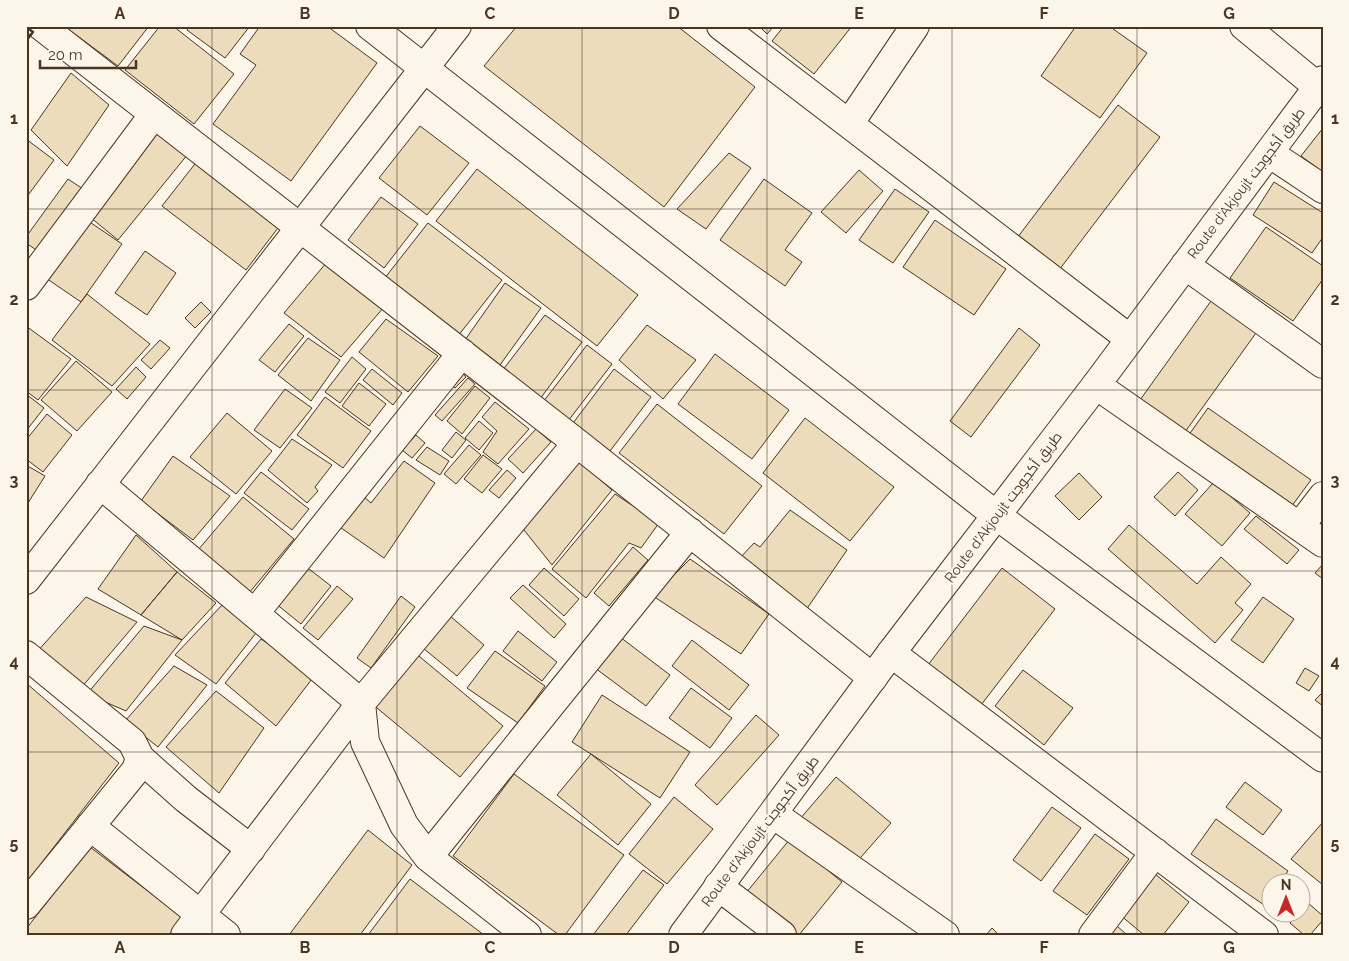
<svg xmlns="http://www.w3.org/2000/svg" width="1349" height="961" viewBox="0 0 1349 961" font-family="Raleway,Cairo,sans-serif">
<rect width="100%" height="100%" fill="#fbf6e9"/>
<!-- building -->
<path fill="#ecdcbc" stroke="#4a3520" d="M 64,26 L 149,26 L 118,66 Z
M 160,26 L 173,26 L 234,74 L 194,124 L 125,70 Z
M 189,26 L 250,26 L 225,58 L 187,30 Z
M 260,26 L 327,26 L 377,63 L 291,181 L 213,124 L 256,65 L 240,54 Z
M 517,26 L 677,26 L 755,87 L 664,207 L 484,66 Z
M 759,26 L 774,26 L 767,34 Z
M 784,26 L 852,26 L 814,74 L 772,41 Z
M 1076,26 L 1109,26 L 1147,53 L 1100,118 L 1041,76 Z
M 71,73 L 109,105 L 67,166 L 31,130 Z
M 1118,105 L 1160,137 L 1056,274 L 1014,242 Z
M 420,126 L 469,163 L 427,215 L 379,178 Z
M 154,127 L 188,154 L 118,240 L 85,213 Z
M 1323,128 L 1323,172 L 1301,156 Z
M 26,139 L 54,160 L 26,198 Z
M 729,153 L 751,168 L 706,229 L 677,209 Z
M 198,160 L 281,224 L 246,270 L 162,206 Z
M 477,169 L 638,295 L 597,346 L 436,221 Z
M 859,170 L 883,191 L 846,233 L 821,212 Z
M 68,179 L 89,193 L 45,256 L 26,243 L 26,237 Z
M 764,179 L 812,213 L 785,250 L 802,262 L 785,286 L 720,240 Z
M 1274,182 L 1323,213 L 1323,237 L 1312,253 L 1253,215 Z
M 895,189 L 929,212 L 893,263 L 859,240 Z
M 381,197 L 418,224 L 384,268 L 348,240 Z
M 81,216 L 122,244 L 81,302 L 40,274 Z
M 935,220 L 1006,269 L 974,315 L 903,267 Z
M 428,223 L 502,280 L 458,336 L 384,279 Z
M 1266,227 L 1323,266 L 1323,279 L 1293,321 L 1230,278 Z
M 145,251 L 176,273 L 147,315 L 115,293 Z
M 327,262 L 384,307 L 341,357 L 284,313 Z
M 505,283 L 541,308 L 500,365 L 465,340 Z
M 87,294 L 150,344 L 112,386 L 52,340 Z
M 1216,294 L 1261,326 L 1185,432 L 1140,400 Z
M 201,302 L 211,312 L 195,328 L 185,318 Z
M 545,315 L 582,342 L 540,399 L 502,371 Z
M 386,319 L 438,356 L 408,392 L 359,352 Z
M 289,324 L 304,336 L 275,372 L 259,360 Z
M 647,325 L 696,360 L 663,399 L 619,360 Z
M 26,326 L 71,359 L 38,400 L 26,391 Z
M 1019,328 L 1040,345 L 971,437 L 950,421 Z
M 308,338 L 340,360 L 311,401 L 278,375 Z
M 160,340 L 170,348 L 151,369 L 141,360 Z
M 587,345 L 612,364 L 568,421 L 543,402 Z
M 715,354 L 789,410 L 752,459 L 678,404 Z
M 352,357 L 366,369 L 340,403 L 325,392 Z
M 76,361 L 112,392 L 77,431 L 41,400 Z
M 136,367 L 146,377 L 127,399 L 116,389 Z
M 458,368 L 466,377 L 455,388 L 446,379 Z
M 372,369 L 402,393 L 393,405 L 363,380 Z
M 614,369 L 651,397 L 607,455 L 570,427 Z
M 468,378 L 475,384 L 442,421 L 435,415 Z
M 359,383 L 386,404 L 369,426 L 342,406 Z
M 475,386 L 490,398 L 462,434 L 447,421 Z
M 285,389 L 312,408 L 280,448 L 254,430 Z
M 26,394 L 44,408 L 26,431 Z
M 325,397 L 371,431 L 343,468 L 297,435 Z
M 495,402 L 529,429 L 498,464 L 483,452 L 497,431 L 482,417 Z
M 657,404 L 762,486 L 724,534 L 619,453 Z
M 1208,408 L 1311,480 L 1291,507 L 1188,436 Z
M 227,413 L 272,451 L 236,494 L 190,457 Z
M 47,414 L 72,435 L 43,472 L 26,459 L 26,440 Z
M 805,418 L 894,487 L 850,541 L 763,473 Z
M 479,421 L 493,433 L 479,450 L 465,438 Z
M 536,429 L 551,442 L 523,473 L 508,459 Z
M 456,432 L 466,440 L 452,458 L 442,450 Z
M 416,435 L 425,443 L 412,458 L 402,450 Z
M 292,439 L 332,465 L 315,487 L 318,491 L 307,503 L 268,470 Z
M 469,445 L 481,455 L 456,484 L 444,474 Z
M 427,447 L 449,461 L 440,475 L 416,460 Z
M 483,455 L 502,469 L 482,493 L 464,479 Z
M 173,456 L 230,496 L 193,540 L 141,501 Z
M 574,457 L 612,490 L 552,565 L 516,520 Z
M 404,461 L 435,483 L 384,558 L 334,523 L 357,491 L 371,503 Z
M 26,465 L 45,476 L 26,506 Z
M 507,470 L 516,478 L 499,498 L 489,490 Z
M 261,472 L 309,509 L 292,530 L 244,493 Z
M 1178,472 L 1198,490 L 1175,516 L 1154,497 Z
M 1079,473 L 1102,497 L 1079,520 L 1055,496 Z
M 1214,482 L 1250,513 L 1222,546 L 1185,514 Z
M 615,494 L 659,523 L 641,548 L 629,543 L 586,598 L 552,569 Z
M 243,497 L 294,539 L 249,593 L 198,550 Z
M 790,510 L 847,550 L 804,613 L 739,559 L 754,543 L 760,547 Z
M 1256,516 L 1299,550 L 1287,564 L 1244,529 Z
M 1129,525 L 1197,584 L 1221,557 L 1251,584 L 1235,603 L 1243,610 L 1215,643 L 1108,549 Z
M 136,535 L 177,572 L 141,615 L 98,589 Z
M 633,547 L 648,560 L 609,606 L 594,593 Z
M 690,559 L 769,614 L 741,654 L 653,596 Z
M 300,562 L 331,586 L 301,624 L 270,599 Z
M 1323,564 L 1323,579 L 1315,573 Z
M 544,568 L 579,599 L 564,616 L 529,585 Z
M 1002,568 L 1055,609 L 981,705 L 928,665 Z
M 177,572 L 216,603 L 182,640 L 141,615 Z
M 523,585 L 566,624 L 554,638 L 510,598 Z
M 337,586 L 353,599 L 318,640 L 303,628 Z
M 401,596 L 415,607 L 371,668 L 357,658 Z
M 86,597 L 137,622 L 81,688 L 36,653 Z
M 1263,597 L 1294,619 L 1263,663 L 1231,640 Z
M 223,604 L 248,623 L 256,633 L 216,684 L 175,655 Z
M 450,616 L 484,645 L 457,676 L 423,648 Z
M 144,626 L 182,640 L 126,711 L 87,694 Z
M 518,631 L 557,662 L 542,681 L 503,651 Z
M 620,637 L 670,675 L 646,706 L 595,668 Z
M 261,639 L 315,675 L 276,726 L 225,683 Z
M 692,640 L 749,685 L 729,710 L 672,666 Z
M 495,651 L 545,686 L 518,723 L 467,688 Z
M 414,652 L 503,726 L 460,777 L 371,703 Z
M 174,666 L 207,685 L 158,747 L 125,721 Z
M 1305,668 L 1319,676 L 1309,691 L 1296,683 Z
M 1023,670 L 1073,708 L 1044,745 L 995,706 Z
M 26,683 L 119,763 L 26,883 Z
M 691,688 L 732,718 L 710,748 L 669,718 Z
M 216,691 L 264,728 L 219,793 L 166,747 Z
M 1323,692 L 1323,706 L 1315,700 Z
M 602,695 L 690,752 L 660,798 L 572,742 Z
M 756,715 L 779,735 L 717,805 L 695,785 Z
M 591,754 L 651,804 L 618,845 L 557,795 Z
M 514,774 L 624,855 L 565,935 L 559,935 L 453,856 Z
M 836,777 L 891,823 L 854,865 L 799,820 Z
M 1245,782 L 1282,810 L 1263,835 L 1226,807 Z
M 674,797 L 713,829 L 667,884 L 629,854 Z
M 1052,807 L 1081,828 L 1041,881 L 1013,860 Z
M 1216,819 L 1288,871 L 1280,884 L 1272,884 L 1272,894 L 1264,905 L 1191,854 Z
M 1323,822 L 1323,885 L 1291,859 Z
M 368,830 L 412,865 L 360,935 L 289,935 Z
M 1095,834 L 1129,859 L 1087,915 L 1053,891 Z
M 790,839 L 842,882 L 799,935 L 746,893 Z
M 90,847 L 182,917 L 169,935 L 26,935 L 26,929 Z
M 643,870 L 664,885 L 626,935 L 593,935 Z
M 1155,874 L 1189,902 L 1163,935 L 1144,935 L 1120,915 Z
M 410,879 L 484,935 L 368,935 Z
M 1307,902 L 1323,916 L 1323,920 L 1310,935 L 1304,935 L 1290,923 L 1298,914 L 1302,914 L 1302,909 Z
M 1116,925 L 1127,935 L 1107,935 Z
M 992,928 L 999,935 L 986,935 Z"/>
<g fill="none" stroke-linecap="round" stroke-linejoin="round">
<defs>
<path id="minor" d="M 41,26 L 577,443 L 873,678
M 370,26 L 996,515 L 1323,758
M 721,26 L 1130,339
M 1244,26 L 1318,87
M 849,124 L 915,26
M 1269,153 L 1323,189
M 1185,265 L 1323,364
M 26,286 L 154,114
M 1096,385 L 1323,543
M 100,484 L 361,703 L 365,742 L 404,825 L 428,857
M 1300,526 L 1323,496
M 26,580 L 457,26
M 255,613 L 462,353
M 891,653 L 1264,935
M 26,655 L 132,742 L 140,758 L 136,770 L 26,905
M 140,758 L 186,799 L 251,849
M 773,814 L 945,935
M 90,826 L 226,935
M 718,886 L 782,935
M 185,935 L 361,703 L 577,443
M 527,935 L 428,857 L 690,532
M 1093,935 L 1155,852"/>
<path id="trunk" d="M 683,935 L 891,653 L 1096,385 L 1323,80"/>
</defs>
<!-- minor casing -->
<use href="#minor" stroke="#4a3520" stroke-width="30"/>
<!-- trunk casing -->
<use href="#trunk" stroke="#4a3520" stroke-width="30"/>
<!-- minor -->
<use href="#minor" stroke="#fbf6e9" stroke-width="28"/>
<!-- trunk -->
<use href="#trunk" stroke="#fbf6e9" stroke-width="28"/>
<!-- wall -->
<path stroke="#4a3520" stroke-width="2.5" d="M 26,27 L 33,32 L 26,41"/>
</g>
<!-- grid -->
<path fill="none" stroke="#4a3520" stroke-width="1" stroke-opacity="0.55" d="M 212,26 L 212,935M 397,26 L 397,935M 582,26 L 582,935M 767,26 L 767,935M 952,26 L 952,935M 1137,26 L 1137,935M 26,209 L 1323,209M 26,390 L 1323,390M 26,571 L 1323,571M 26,752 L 1323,752"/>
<g text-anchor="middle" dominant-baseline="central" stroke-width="4" stroke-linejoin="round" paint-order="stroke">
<!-- street labels -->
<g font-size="14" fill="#4a3520" stroke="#fbf6e9">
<text transform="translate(1246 183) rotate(-53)">Route d'Akjoujt طريق أكجوجت</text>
<text transform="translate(1003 507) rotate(-53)">Route d'Akjoujt طريق أكجوجت</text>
<text transform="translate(760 831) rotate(-53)">Route d'Akjoujt طريق أكجوجت</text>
</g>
</g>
<!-- border -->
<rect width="1349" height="961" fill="none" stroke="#fbf6e9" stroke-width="55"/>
<!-- north arrow -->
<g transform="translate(1286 898)"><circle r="24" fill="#fbf6e9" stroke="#b4a999"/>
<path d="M0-4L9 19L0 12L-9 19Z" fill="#c62828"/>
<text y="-8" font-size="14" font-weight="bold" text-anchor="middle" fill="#4a3520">N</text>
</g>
<!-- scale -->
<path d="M40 60v8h96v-8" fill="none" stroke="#4a3520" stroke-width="2.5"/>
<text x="48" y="60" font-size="15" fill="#4a3520" stroke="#fbf6e9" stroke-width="4" paint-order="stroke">20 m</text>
<rect x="28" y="28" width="1294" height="906" fill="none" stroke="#4a3520" stroke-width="2"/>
<g font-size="16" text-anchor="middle" font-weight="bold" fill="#4a3520">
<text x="120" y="19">A</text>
<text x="305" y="19">B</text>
<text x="490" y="19">C</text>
<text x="674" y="19">D</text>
<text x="859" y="19">E</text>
<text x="1044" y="19">F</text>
<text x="1229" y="19">G</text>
<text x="14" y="124">1</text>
<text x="1335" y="124">1</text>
<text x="14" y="305">2</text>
<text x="1335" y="305">2</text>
<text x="14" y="486">3</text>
<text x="1335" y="486">3</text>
<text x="14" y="667">4</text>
<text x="1335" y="667">4</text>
<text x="14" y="849">5</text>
<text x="1335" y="849">5</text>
<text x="120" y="953">A</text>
<text x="305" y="953">B</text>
<text x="490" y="953">C</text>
<text x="674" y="953">D</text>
<text x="859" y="953">E</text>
<text x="1044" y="953">F</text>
<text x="1229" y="953">G</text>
</g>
</svg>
